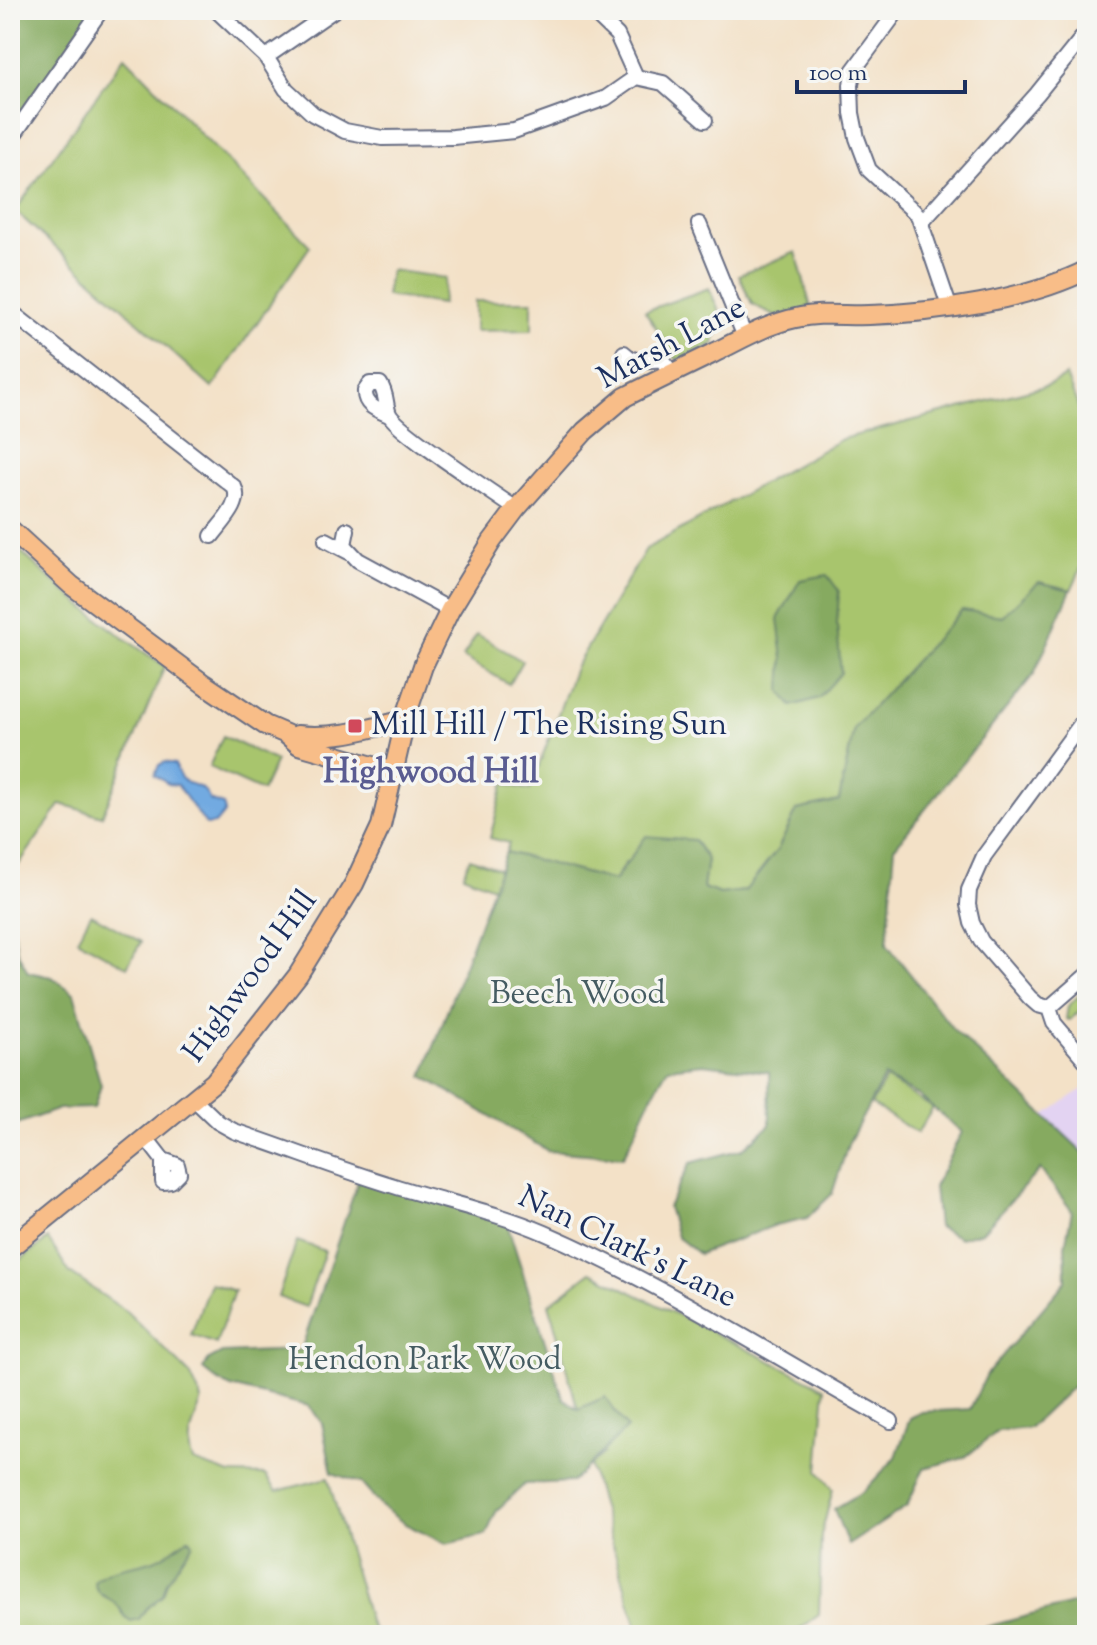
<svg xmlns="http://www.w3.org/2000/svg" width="1097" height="1645" viewBox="0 0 1097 1645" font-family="'Sorts Mill Goudy',serif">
<rect width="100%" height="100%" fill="#f6f6f2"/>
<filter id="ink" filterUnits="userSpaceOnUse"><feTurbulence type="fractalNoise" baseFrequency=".0125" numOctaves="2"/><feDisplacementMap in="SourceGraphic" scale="16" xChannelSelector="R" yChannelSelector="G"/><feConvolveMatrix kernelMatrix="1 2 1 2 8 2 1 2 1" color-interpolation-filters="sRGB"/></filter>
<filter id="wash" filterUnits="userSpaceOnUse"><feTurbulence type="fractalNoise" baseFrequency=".006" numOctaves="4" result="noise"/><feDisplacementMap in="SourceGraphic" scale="32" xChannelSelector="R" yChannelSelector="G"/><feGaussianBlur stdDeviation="1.8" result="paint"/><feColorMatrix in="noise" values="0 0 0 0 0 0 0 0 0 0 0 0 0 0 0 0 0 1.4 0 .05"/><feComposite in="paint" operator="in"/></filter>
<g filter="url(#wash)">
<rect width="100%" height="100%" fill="#f3e1c7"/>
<!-- built -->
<path fill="#e3d3f2" d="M 1087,1086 L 1087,1156 L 1045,1115 Z"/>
<!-- green -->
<path fill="#a8c56d" stroke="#627a66" stroke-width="2" d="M 125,56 L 310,246 L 212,388 L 15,211 Z
M 796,252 L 811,308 L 776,317 L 752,304 L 739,275 Z
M 390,270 L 446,278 L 442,304 L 386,296 Z
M 709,288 L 721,316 L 714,344 L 677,360 L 645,311 Z
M 475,301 L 532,301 L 532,330 L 475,331 Z
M 1066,376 L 1087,429 L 1087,556 L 1071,590 L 1039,582 L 1002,616 L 962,610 L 854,728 L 839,801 L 797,810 L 778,849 L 745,891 L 720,894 L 703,888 L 707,859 L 625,863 L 614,881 L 506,852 L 509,843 L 490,838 L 504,784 L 530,790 L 575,668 L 646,549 L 842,439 L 1049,385 Z
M 10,541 C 57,587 109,630 165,666 L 102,816 L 61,804 L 10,877 Z
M 477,634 L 522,661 L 509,684 L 463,657 Z
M 223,736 L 276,761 L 262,791 L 209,767 Z
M 470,858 L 507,872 L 500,890 L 463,875 Z
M 91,914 L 141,942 L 127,967 L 77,939 Z
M 1087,988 L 1087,1004 L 1070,1020 L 1066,1019 L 1068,1006 Z
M 886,1079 L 933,1108 L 917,1133 L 871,1104 Z
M 48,1239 L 70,1273 L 127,1312 L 190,1374 L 202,1400 C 195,1420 184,1441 193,1461 L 230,1474 L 265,1475 L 277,1491 L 328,1478 L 369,1621 L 377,1635 L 10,1635 L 10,1268 Z
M 297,1241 L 325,1251 L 306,1307 L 278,1297 Z
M 591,1272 L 825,1388 L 818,1471 L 833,1489 L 821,1536 L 819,1615 L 791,1635 L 639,1635 L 590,1466 L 604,1453 L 578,1410 L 549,1304 Z
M 210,1283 L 234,1291 L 216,1344 L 191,1335 Z"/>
<!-- forest -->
<path fill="#86aa60" stroke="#506c5f" stroke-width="2" d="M 10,10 L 101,10 L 10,140 Z
M 827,575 L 839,591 L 837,624 L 841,673 L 819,698 L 792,706 L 781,691 L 783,659 L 778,619 L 800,580 Z
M 1039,582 L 1071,590 L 1034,674 L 895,847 L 887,944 L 953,1029 L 1087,1156 L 1087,1373 L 1029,1428 L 998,1431 L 964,1458 L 924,1468 L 907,1506 L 848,1545 L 834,1509 L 864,1491 L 896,1457 L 910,1418 L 921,1412 L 970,1409 L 987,1374 L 1066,1281 L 1065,1246 L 1072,1211 L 1040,1169 L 982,1232 L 960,1238 L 938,1227 L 934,1187 L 962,1132 L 918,1095 L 884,1077 L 849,1142 L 832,1194 L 807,1218 L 776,1225 L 699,1254 L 677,1237 L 668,1207 L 690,1163 L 743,1149 L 770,1125 L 769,1072 L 703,1064 L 668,1068 C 649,1096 639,1127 623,1157 L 548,1151 L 423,1076 L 506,852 L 614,881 L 646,836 L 694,840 L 707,859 L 703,888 L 720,894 L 745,891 L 778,849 L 797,810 L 839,801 L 854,728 L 962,610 L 1002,616 Z
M 10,905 L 17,951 L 28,972 L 52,977 L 74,993 L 101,1085 L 94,1108 L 59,1109 L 17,1124 L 10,1122 Z
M 361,1172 L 505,1217 L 563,1398 L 578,1409 L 605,1397 L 627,1428 L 572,1482 L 525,1484 L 497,1510 L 486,1535 L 446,1544 L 405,1524 L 381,1506 L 361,1483 L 332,1473 L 322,1423 L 309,1406 L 231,1387 L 215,1379 L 203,1369 L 209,1360 L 222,1353 L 301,1350 Z
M 189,1538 L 193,1543 L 167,1582 L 163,1595 L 146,1609 L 139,1619 L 131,1621 C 123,1617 123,1612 118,1606 C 109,1596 97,1597 94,1582 C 109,1565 135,1568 156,1559 C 169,1554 177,1545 189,1538 Z
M 1087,1600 L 1087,1635 L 961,1635 L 967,1632 Z"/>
<!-- water -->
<path fill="#72aae1" stroke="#466ca0" stroke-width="2" d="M 165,762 L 175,764 C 176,767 179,776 181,778 C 191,788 205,783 209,800 L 223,805 L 225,812 L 215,824 L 206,825 L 177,785 L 168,784 L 155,775 L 159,765 Z"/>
</g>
<g filter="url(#ink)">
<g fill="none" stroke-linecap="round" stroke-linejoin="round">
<defs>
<path id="minor" d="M 216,10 L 266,57 L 334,10
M 591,10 L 617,35 L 636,77 L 663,83 L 705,120
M 898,10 L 853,71 L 851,85 L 852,113 L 857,138 L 869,170 L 918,215 L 949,306
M 266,57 L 286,89 L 313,114 L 345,131 L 382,138 L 453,137 L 514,131 L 606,98 L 636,77
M 10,140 L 101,10
M 921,223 L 1037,94 L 1087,32
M 699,224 L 745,337
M 10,311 L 234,487 C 243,503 222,522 212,536
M 624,353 C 636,366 648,358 662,360 L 672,373
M 389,415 C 378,410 364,406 365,391 L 370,384 L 380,384 C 387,394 385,404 389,414 C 398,432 494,493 516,509
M 347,530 L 344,545 L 358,560 L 450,610
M 326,540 L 349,552
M 1049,1008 L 1038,1005 L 1030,998 L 981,941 L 972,923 L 968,905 L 969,890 L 984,856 L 1087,716
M 1049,1008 L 1054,1023 L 1087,1062
M 1049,1008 L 1087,975
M 195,1100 L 218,1122 L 234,1131 C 288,1149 341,1170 394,1186 C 445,1202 496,1212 545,1233 C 665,1285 776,1358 891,1421
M 146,1138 L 163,1160 L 163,1182 L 171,1181 L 179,1173 L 177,1165 L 163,1160"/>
<path id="major" d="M 10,529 L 71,585 L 110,614 L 204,684 L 265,725 L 286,734 L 299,745 L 394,772
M 297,735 C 337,739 366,729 405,720
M 10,1248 L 214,1082 L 298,975 L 354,884 L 381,826 L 407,713 L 423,666 L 450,610 L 492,541 L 516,509 L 585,431 L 625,397 C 654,382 683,368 712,354 C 739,340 767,324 796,318 C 820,312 844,316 869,315 C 936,313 1027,300 1087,270"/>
</defs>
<!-- minor casing -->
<use href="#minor" stroke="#676d83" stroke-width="18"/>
<!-- major casing -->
<use href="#major" stroke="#676d83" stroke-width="22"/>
<!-- minor -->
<use href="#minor" stroke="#fff" stroke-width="14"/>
<!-- major -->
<use href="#major" stroke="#f8bd88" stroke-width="18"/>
</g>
</g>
<!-- markers -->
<rect fill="#d1495b" stroke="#f6f6f2" stroke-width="3" x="347" y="718" width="16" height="16" rx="4"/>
<g text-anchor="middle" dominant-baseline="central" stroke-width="7" stroke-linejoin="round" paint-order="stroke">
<!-- street labels -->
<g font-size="32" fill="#1b2f5e" stroke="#f6f6f2">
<text transform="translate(672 344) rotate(-28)">Marsh Lane</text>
<text transform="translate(251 977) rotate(-54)">Highwood Hill</text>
<text transform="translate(627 1248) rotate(26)">Nan Clark's Lane</text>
</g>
<!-- poi labels -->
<g font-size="32" fill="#1b2f5e" stroke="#f6f6f2" text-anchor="start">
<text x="371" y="726">Mill Hill / The Rising Sun</text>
</g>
<!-- park labels -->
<g font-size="32" fill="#455c62" stroke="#f6f6f2">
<text x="578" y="995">Beech Wood</text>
<text x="425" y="1361">Hendon Park Wood</text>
</g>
<!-- neighbourhood labels -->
<g font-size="34" font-weight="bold" fill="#5a5c91" stroke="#f6f6f2">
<text x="431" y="773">Highwood Hill</text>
</g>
</g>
<!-- margin -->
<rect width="1097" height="1645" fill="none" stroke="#f6f6f2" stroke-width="40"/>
<!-- scale -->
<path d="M797 80v12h168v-12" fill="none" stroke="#1b2f5e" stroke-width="4"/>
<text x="809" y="80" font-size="24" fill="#1b2f5e" stroke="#f6f6f2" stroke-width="6" paint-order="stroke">100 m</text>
</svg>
